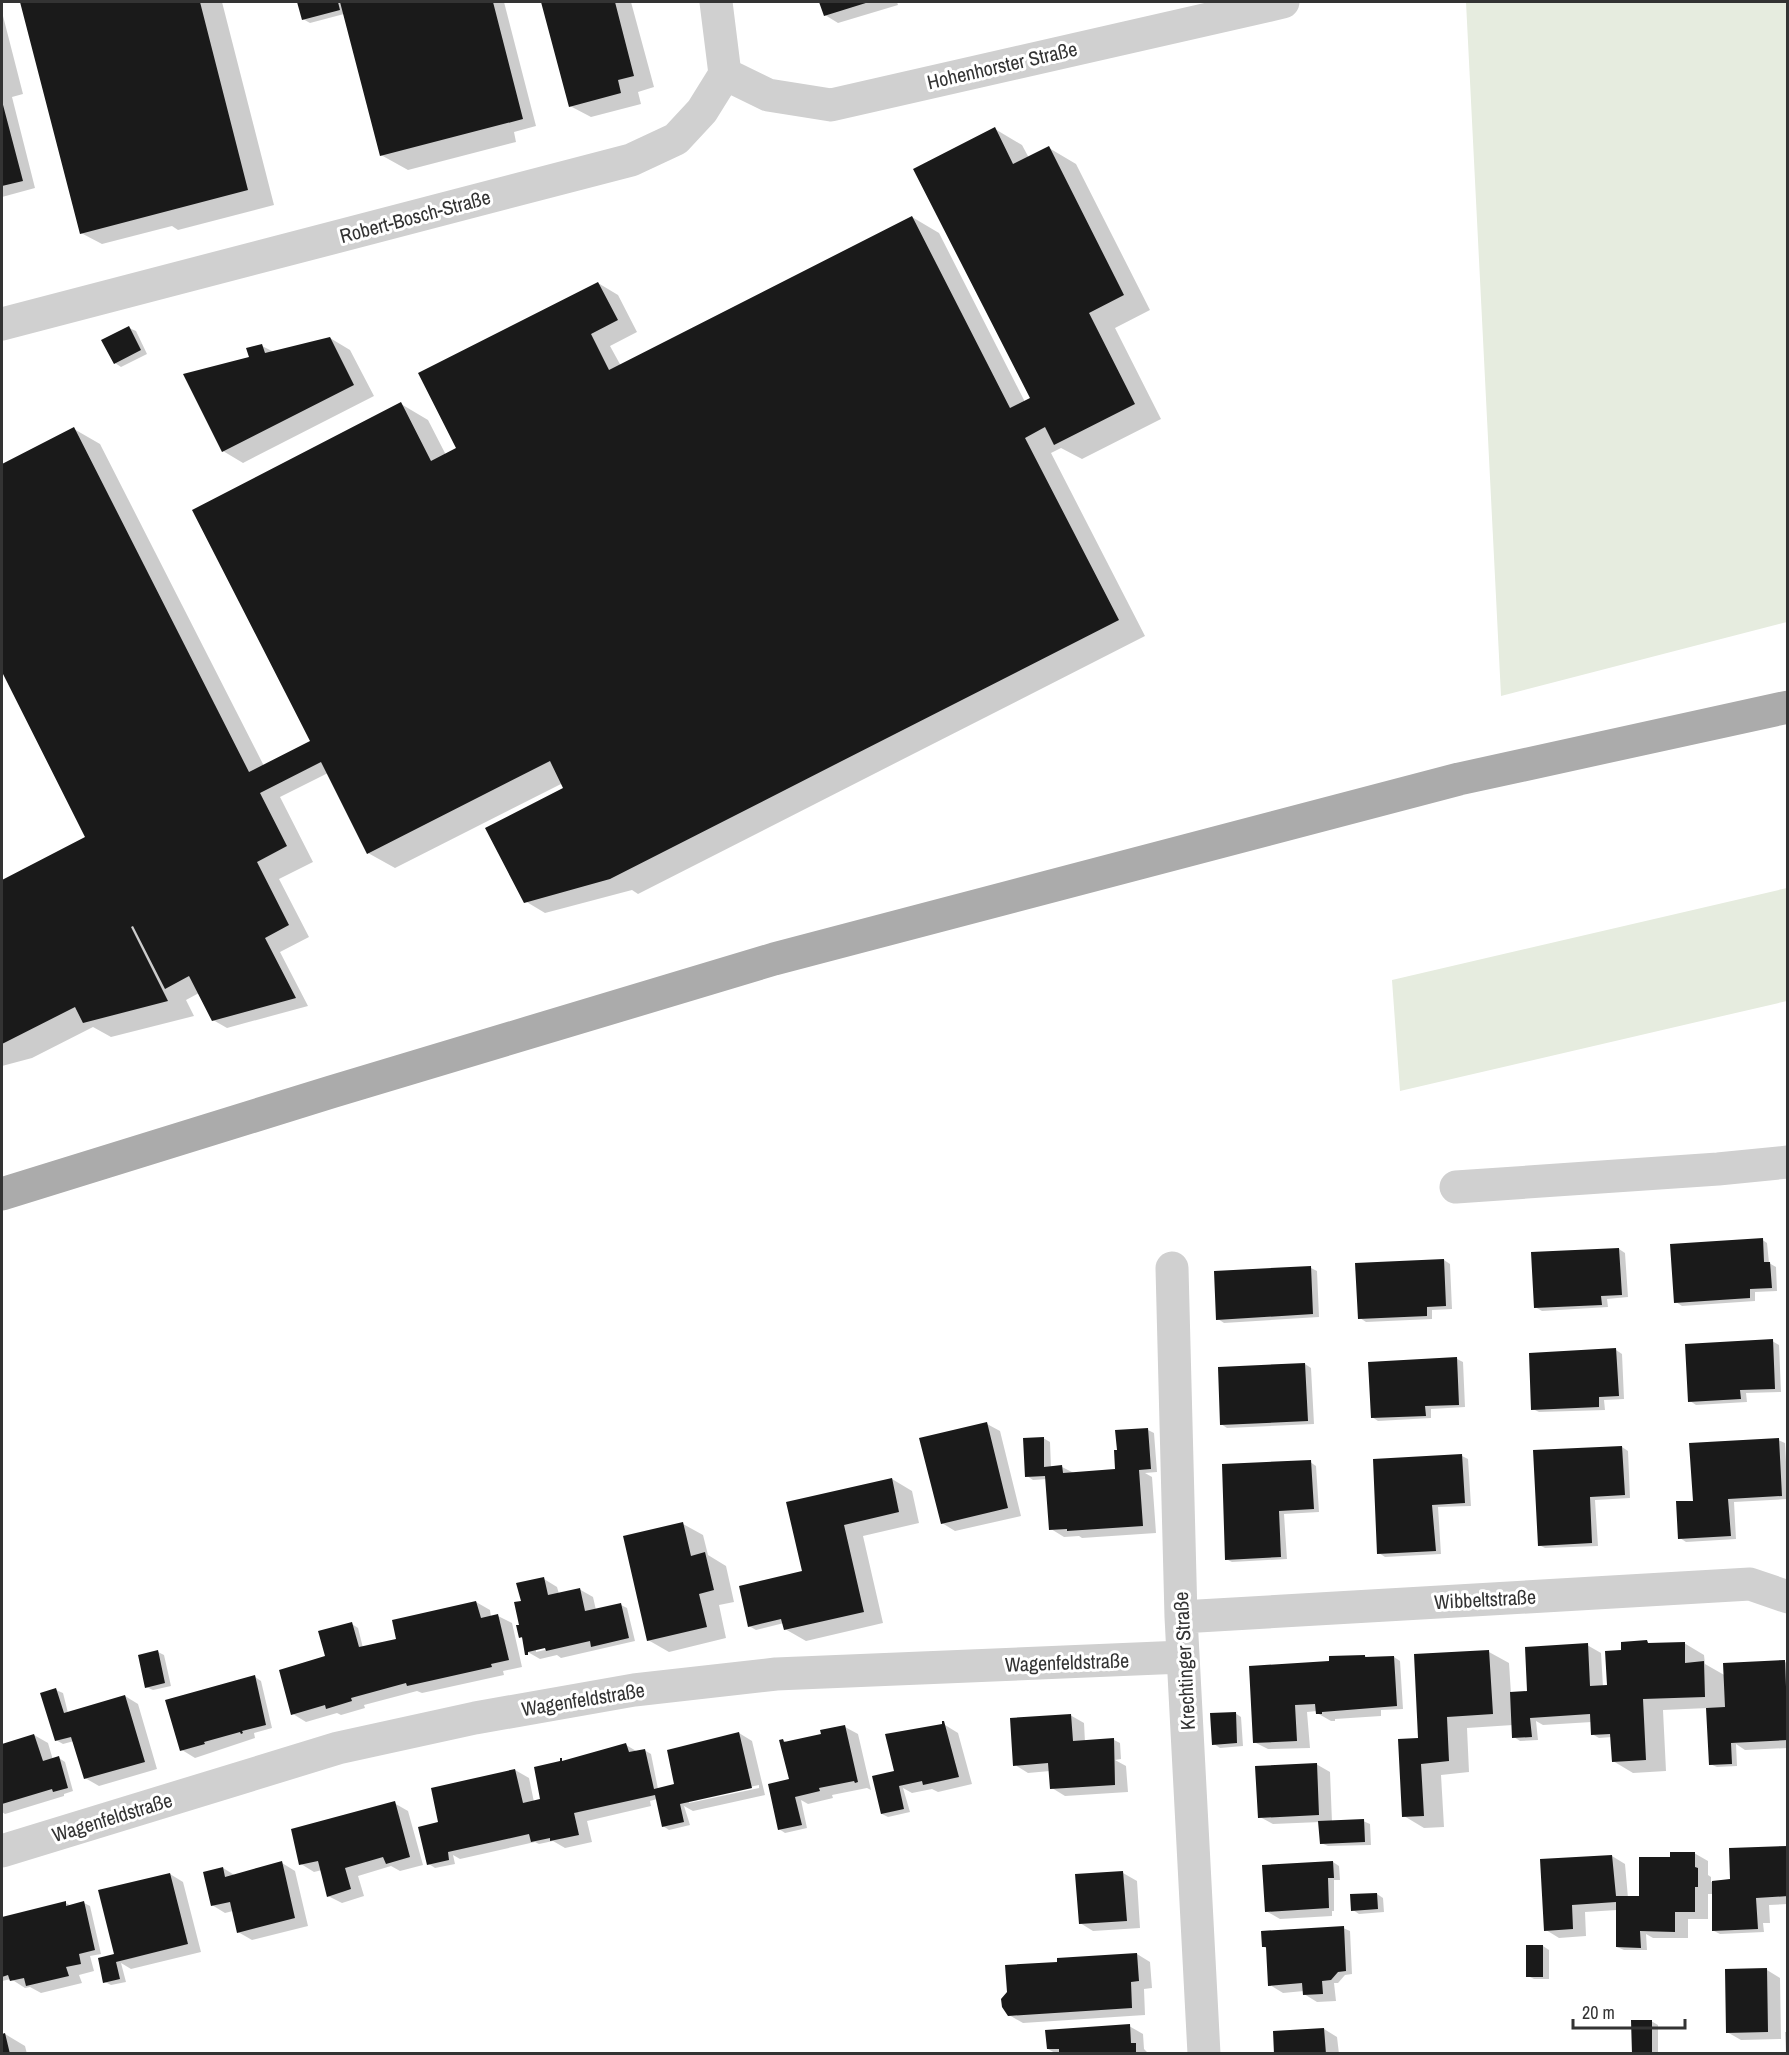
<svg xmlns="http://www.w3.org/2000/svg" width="1789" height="2055" viewBox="0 0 1789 2055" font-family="'Archivo Narrow',sans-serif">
<rect width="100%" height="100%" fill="#fff"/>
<!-- green -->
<path fill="#e6ecdf" d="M 1466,2 L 1787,2 L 1787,622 L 1501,696 Z
M 1787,888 L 1787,1001 L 1400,1091 L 1392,980 Z"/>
<!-- shadow -->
<path fill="#0003" fill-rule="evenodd" d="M 22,2 L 222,2 L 274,205 L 178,230 L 172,226 L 102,244 L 81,233 Z
M 298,2 L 504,2 L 536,126 L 514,132 L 516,142 L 408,170 L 381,155 L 344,14 L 310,23 L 303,19 Z
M 543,2 L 631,2 L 654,87 L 638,92 L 641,104 L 591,117 L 570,106 Z
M 821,2 L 897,2 L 898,5 L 838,23 L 825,15 Z
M 2,12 L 23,94 L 12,97 L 35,188 L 2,197 Z
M 995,129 L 1022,145 L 1029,158 L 1049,148 L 1076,164 L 1150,310 L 1115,328 L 1161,419 L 1082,459 L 1061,448 L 1051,453 L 1145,636 L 638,894 L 632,890 L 545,913 L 525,901 L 567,792 L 563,783 L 395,868 L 368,853 L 328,773 L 280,797 L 313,862 L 279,879 L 309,937 L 280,952 L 308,1006 L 227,1028 L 213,1020 L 199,993 L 186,1000 L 194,1016 L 111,1037 L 93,1027 L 32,1058 L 2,1066 L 2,881 L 87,837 L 2,668 L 2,466 L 74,429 L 100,444 L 264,766 L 312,742 L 401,404 L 428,420 L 446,455 L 460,448 L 598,283 L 618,295 L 637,332 L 610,346 L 621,366 L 912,217 L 939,233 L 1025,402 L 1032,398 Z
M 129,328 L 136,331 L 147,354 L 121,367 L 115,363 Z
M 330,338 L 350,350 L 374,396 L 243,463 L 223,451 L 251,358 L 262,346 L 274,352 Z
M 1761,1239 L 1767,1243 L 1769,1263 L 1776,1267 L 1777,1291 L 1755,1292 L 1755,1301 L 1682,1306 L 1676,1302 Z
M 1619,1249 L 1625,1253 L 1628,1297 L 1607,1299 L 1608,1307 L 1542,1311 L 1535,1307 Z
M 1444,1260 L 1450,1264 L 1452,1309 L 1432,1310 L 1432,1319 L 1366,1322 L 1360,1318 Z
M 1311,1268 L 1317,1271 L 1319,1317 L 1224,1323 L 1218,1319 Z
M 1772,1341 L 1779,1345 L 1781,1392 L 1746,1393 L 1747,1402 L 1696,1405 L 1690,1401 Z
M 1616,1350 L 1622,1354 L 1624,1399 L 1604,1400 L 1605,1410 L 1539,1412 L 1533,1409 Z
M 1457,1359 L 1463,1362 L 1465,1407 L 1431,1409 L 1431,1418 L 1378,1421 L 1372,1417 Z
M 1305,1364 L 1311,1368 L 1314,1424 L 1227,1428 L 1221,1424 Z
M 987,1424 L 1000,1431 L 1021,1516 L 955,1531 L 942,1523 Z
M 1148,1430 L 1154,1433 L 1157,1472 L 1145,1473 L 1152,1477 L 1156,1533 L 1082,1538 L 1079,1536 L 1064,1537 L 1051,1529 L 1047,1479 L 1033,1480 L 1027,1476 L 1043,1438 L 1050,1442 L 1051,1468 L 1062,1467 L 1074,1473 L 1120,1470 Z
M 1778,1440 L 1785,1443 L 1788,1499 L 1734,1502 L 1736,1539 L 1686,1542 L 1680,1538 L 1695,1502 Z
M 1622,1447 L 1628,1451 L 1630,1498 L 1595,1500 L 1598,1546 L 1545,1548 L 1539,1545 Z
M 1462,1456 L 1468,1459 L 1471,1506 L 1438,1507 L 1441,1554 L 1385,1557 L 1379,1553 Z
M 1310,1462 L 1316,1466 L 1319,1512 L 1284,1514 L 1287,1559 L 1232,1562 L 1226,1559 Z
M 892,1479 L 912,1491 L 919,1523 L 863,1536 L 883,1623 L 806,1641 L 785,1629 L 784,1623 L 756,1630 L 749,1626 L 804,1572 L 788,1503 Z
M 683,1524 L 703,1535 L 708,1555 L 726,1566 L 734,1602 L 719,1605 L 726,1638 L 669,1652 L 648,1640 Z
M 544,1579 L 557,1587 L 559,1594 L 579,1589 L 593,1597 L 596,1610 L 621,1605 L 627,1608 L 635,1641 L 561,1658 L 557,1655 L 540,1659 L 526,1651 L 524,1639 L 520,1637 L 522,1602 ZM 552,1645 L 553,1648 L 536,1652 L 536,1649 Z
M 476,1602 L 490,1610 L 491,1617 L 498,1616 L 512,1623 L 522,1667 L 503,1671 L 504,1675 L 422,1693 L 417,1691 L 364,1705 L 365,1708 L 341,1715 L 337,1713 L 306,1722 L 293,1714 L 327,1657 L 352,1624 L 358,1628 L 363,1648 L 398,1640 Z
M 1647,1642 L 1652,1645 L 1684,1643 L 1704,1655 L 1705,1664 L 1726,1676 L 1784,1662 L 1788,1663 L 1788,1748 L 1745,1750 L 1736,1744 L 1737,1766 L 1717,1767 L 1710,1764 L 1708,1708 L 1663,1710 L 1666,1771 L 1633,1773 L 1613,1761 L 1612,1737 L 1599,1738 L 1592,1734 L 1592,1722 L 1543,1725 L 1536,1721 L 1538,1740 L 1520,1741 L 1514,1737 L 1513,1725 L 1467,1728 L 1469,1772 L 1441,1775 L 1444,1827 L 1424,1828 L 1404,1816 L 1420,1739 L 1489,1652 L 1509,1663 L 1511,1694 L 1528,1693 L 1587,1645 L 1601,1653 L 1603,1687 L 1609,1687 L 1623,1651 Z
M 158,1652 L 164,1655 L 171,1686 L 153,1690 L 146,1687 Z
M 1365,1656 L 1369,1659 L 1394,1657 L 1400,1661 L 1403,1709 L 1381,1710 L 1381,1716 L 1335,1719 L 1335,1721 L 1331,1721 L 1317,1713 L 1317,1711 L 1307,1712 L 1310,1748 L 1268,1749 L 1254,1742 L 1331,1662 L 1331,1658 Z
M 255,1677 L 261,1681 L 272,1728 L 254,1733 L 255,1738 L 195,1758 L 182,1750 Z
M 56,1690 L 63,1693 L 68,1713 L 125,1696 L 138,1704 L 157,1769 L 99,1786 L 85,1778 L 74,1741 L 63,1744 L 56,1740 Z
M 1235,1713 L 1241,1717 L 1243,1746 L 1220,1748 L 1214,1744 Z
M 1070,1715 L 1084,1723 L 1085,1742 L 1114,1740 L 1120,1743 L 1121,1759 L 1115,1760 L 1126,1766 L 1128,1792 L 1065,1796 L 1052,1788 L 1050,1771 L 1028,1773 L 1015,1765 Z
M 945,1725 L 958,1733 L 972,1784 L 938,1792 L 932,1789 L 912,1793 L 903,1788 L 910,1812 L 888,1817 L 882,1814 L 895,1772 Z
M 845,1727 L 858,1734 L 871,1790 L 867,1788 L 832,1795 L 833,1798 L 808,1804 L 801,1800 L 807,1828 L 785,1833 L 779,1829 L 791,1781 L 783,1740 L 788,1743 L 823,1735 Z
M 739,1733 L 752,1741 L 765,1795 L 693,1811 L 684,1806 L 690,1825 L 669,1830 L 663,1826 L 657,1799 L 650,1801 L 651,1806 L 587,1821 L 592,1842 L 565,1848 L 553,1841 L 539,1844 L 535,1842 L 460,1859 L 453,1855 L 455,1864 L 435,1868 L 429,1864 L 438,1824 L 515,1770 L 529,1778 L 534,1802 L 540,1801 L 626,1745 L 638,1752 L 644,1750 L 651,1754 L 658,1789 L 674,1786 ZM 759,1785 L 759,1788 L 689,1803 L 689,1800 Z
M 34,1735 L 48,1743 L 53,1760 L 59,1758 L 65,1762 L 73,1791 L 64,1794 L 64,1796 L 5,1814 L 2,1812 L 2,1745 Z
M 1316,1764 L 1330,1772 L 1332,1822 L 1363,1821 L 1370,1824 L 1371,1845 L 1328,1846 L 1321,1843 L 1320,1822 L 1273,1824 L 1260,1817 Z
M 394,1803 L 408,1811 L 423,1865 L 400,1871 L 391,1866 L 358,1876 L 364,1896 L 342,1903 L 328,1896 L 322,1870 L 314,1872 L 301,1864 Z
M 1788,1847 L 1788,1904 L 1769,1905 L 1770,1923 L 1763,1923 L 1764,1932 L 1720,1934 L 1714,1931 L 1713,1894 L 1708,1894 L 1708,1919 L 1688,1919 L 1688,1938 L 1653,1938 L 1646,1934 L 1647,1950 L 1624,1950 L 1617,1947 L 1617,1910 L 1585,1912 L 1586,1936 L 1559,1938 L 1546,1930 L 1612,1856 L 1625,1864 L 1628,1898 L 1640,1898 L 1671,1859 L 1694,1853 L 1708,1861 L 1708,1875 L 1711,1877 L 1711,1882 L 1732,1881 Z
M 1333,1862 L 1339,1866 L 1340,1880 L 1334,1880 L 1334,1911 L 1332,1911 L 1332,1916 L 1280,1919 L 1266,1911 Z
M 282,1863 L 295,1871 L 308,1926 L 252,1940 L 238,1932 L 233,1911 L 225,1913 L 212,1905 L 223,1868 L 236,1876 Z
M 1123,1873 L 1137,1881 L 1140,1928 L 1093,1931 L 1080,1923 Z
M 170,1874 L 183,1882 L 201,1952 L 131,1969 L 121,1963 L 126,1982 L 111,1985 L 105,1982 L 113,1956 Z
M 1377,1894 L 1383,1898 L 1384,1912 L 1359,1914 L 1353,1910 Z
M 66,1903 L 71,1906 L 84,1903 L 90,1906 L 101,1954 L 90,1956 L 94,1971 L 79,1975 L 82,1983 L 41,1993 L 30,1987 L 25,1988 L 11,1979 L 2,1981 L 2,1918 Z
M 1343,1928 L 1350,1931 L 1352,1974 L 1345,1975 L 1338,1983 L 1334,1983 L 1336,2001 L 1317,2002 L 1304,1994 L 1304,1991 L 1283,1993 L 1270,1985 L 1267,1949 L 1263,1946 Z
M 1543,1946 L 1549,1950 L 1549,1979 L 1534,1979 L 1528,1976 Z
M 1137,1954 L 1150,1962 L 1152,1988 L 1144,1989 L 1145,2015 L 1023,2023 L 1009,2015 L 1058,1963 Z
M 1767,1970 L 1780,1978 L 1781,2039 L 1741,2040 L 1727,2032 Z
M 1651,2021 L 1658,2025 L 1658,2054 L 1633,2054 Z
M 1129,2026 L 1143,2034 L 1144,2049 L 1149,2054 L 1057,2054 L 1048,2049 Z
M 1324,2029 L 1337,2037 L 1339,2054 L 1276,2054 Z
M 1785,2032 L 1788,2032 L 1788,2054 L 1786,2054 Z
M 5,2034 L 25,2046 L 27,2054 L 2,2054 L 2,2035 Z"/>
<!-- building -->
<path fill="#1a1a1a" d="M 20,2 L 200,2 L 248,190 L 80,234 Z
M 297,2 L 338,2 L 340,10 L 302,20 Z
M 340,2 L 493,2 L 523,119 L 380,156 Z
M 541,2 L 615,2 L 634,76 L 618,80 L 621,93 L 569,107 Z
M 819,2 L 869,2 L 824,16 Z
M 2,101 L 23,181 L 2,186 Z
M 995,127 L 1013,164 L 1049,146 L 1124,295 L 1089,313 L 1135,404 L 1054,445 L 1045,427 L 1025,438 L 1119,620 L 610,879 L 524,903 L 485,828 L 563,788 L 550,761 L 367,854 L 321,762 L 260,793 L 287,846 L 257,862 L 289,925 L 265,938 L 296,998 L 212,1021 L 189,976 L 165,989 L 133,926 L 131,927 L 168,1001 L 83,1023 L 75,1007 L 2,1044 L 2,880 L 85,837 L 2,672 L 2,464 L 74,427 L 249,772 L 310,741 L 192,510 L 401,402 L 431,461 L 456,448 L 418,373 L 598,282 L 618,320 L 591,334 L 609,370 L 912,216 L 1010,408 L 1030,398 L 913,169 Z
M 129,326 L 141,350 L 114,364 L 101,340 Z
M 330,337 L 354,385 L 222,452 L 183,374 L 249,357 L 246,348 L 262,344 L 265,353 Z
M 1763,1238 L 1764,1262 L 1770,1262 L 1772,1288 L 1750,1289 L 1750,1298 L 1674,1303 L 1670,1244 Z
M 1619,1248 L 1622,1295 L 1601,1296 L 1602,1305 L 1534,1308 L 1531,1252 Z
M 1444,1259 L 1446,1306 L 1427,1307 L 1427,1316 L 1358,1319 L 1355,1263 Z
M 1311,1266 L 1313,1314 L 1216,1320 L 1214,1271 Z
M 1773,1339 L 1775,1389 L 1740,1390 L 1741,1399 L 1688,1402 L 1685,1344 Z
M 1616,1348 L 1619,1396 L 1599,1397 L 1599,1407 L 1531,1410 L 1529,1353 Z
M 1457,1357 L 1459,1405 L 1425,1406 L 1426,1416 L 1371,1418 L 1368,1362 Z
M 1305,1363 L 1308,1421 L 1220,1425 L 1218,1367 Z
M 987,1422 L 1008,1508 L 941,1524 L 919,1438 Z
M 1148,1428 L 1151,1469 L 1139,1470 L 1143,1526 L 1067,1531 L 1067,1529 L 1049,1530 L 1045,1476 L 1025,1477 L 1023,1438 L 1044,1437 L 1044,1467 L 1062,1465 L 1063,1473 L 1115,1469 L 1114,1450 L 1117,1450 L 1115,1430 Z
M 1779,1438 L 1782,1496 L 1728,1499 L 1731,1536 L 1678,1539 L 1676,1501 L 1693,1501 L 1689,1443 Z
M 1622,1446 L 1625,1495 L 1590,1497 L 1592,1543 L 1538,1546 L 1533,1450 Z
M 1462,1454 L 1465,1503 L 1432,1505 L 1436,1551 L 1377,1554 L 1373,1459 Z
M 1311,1460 L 1314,1509 L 1279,1511 L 1281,1557 L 1225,1560 L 1222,1464 Z
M 892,1478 L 899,1512 L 844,1525 L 864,1612 L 784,1630 L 781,1619 L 748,1627 L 739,1586 L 802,1571 L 786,1502 Z
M 683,1522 L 691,1556 L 705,1552 L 714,1590 L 699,1594 L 707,1627 L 647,1641 L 623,1536 Z
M 544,1577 L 548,1595 L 580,1588 L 585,1611 L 621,1603 L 629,1638 L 591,1647 L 590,1641 L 546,1651 L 545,1648 L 528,1652 L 528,1655 L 525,1655 L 522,1637 L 519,1638 L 516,1625 L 519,1625 L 514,1602 L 521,1601 L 516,1583 Z
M 476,1601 L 481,1618 L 498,1614 L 509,1660 L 491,1664 L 492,1667 L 407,1686 L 406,1683 L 351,1698 L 352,1701 L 326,1709 L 325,1705 L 291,1715 L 279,1670 L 325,1656 L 318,1631 L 352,1622 L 359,1647 L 396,1639 L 392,1620 Z
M 1647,1640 L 1648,1643 L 1685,1642 L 1685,1663 L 1704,1661 L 1705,1697 L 1643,1699 L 1646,1760 L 1612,1762 L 1610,1734 L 1591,1735 L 1590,1714 L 1530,1718 L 1532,1737 L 1512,1738 L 1510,1692 L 1527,1691 L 1525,1647 L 1588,1643 L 1590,1686 L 1607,1685 L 1605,1651 L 1621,1650 L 1621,1642 Z
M 158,1650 L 165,1683 L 145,1688 L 138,1655 Z
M 1489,1650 L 1493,1714 L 1447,1717 L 1449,1761 L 1421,1764 L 1424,1816 L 1402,1817 L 1398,1739 L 1418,1738 L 1414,1654 Z
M 1365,1655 L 1365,1657 L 1394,1656 L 1397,1706 L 1322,1712 L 1322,1714 L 1316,1714 L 1315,1704 L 1295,1705 L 1297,1741 L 1253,1743 L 1249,1666 L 1329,1661 L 1329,1656 Z
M 1785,1660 L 1788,1740 L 1731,1743 L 1732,1764 L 1709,1765 L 1706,1708 L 1725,1707 L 1723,1663 Z
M 255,1675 L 266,1725 L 242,1731 L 243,1733 L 241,1734 L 240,1732 L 204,1742 L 205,1744 L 180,1751 L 165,1700 Z
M 56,1688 L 64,1713 L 125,1695 L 145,1762 L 84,1779 L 71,1737 L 55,1741 L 40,1693 Z
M 1236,1712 L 1237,1743 L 1212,1745 L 1210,1713 Z
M 1071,1714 L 1073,1741 L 1114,1738 L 1115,1785 L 1050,1789 L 1048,1763 L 1013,1766 L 1010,1718 Z
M 942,1721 L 944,1721 L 959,1777 L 923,1785 L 922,1781 L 899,1786 L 904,1809 L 881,1814 L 872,1776 L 894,1771 L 885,1734 L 942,1724 Z
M 845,1725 L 858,1782 L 855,1783 L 854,1781 L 819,1788 L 820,1791 L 795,1797 L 802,1825 L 778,1830 L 768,1784 L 789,1779 L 779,1740 L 783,1739 L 784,1742 L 821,1734 L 820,1730 Z
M 739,1732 L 752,1788 L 680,1804 L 684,1822 L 662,1827 L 655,1795 L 574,1813 L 579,1835 L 550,1841 L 550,1838 L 531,1842 L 529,1834 L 448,1852 L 449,1860 L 427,1865 L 418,1827 L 438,1822 L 431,1788 L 515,1769 L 523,1803 L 540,1799 L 534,1767 L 560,1761 L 560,1758 L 562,1758 L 562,1761 L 626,1743 L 629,1752 L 645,1749 L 654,1789 L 674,1784 L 667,1750 Z
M 34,1734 L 43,1761 L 59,1756 L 68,1788 L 53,1792 L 52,1789 L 2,1804 L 2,1744 Z
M 1317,1763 L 1319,1815 L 1258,1818 L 1255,1766 Z
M 395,1801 L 410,1857 L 386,1864 L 383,1857 L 345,1868 L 351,1889 L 327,1897 L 318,1861 L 299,1865 L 291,1829 Z
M 1364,1819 L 1365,1842 L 1320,1844 L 1318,1821 Z
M 1788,1846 L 1788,1896 L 1756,1898 L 1758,1929 L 1712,1931 L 1712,1881 L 1730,1879 L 1729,1848 Z
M 1670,1852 L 1695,1852 L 1695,1867 L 1698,1868 L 1698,1887 L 1695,1887 L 1695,1912 L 1675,1912 L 1675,1932 L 1640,1931 L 1641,1948 L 1616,1947 L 1616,1902 L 1572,1905 L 1573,1929 L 1544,1931 L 1540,1859 L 1612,1855 L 1616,1896 L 1639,1896 L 1639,1857 L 1670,1857 Z
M 282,1861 L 295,1918 L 237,1933 L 230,1902 L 211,1906 L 203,1872 L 223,1867 L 225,1877 Z
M 1333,1861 L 1334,1878 L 1328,1878 L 1329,1908 L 1265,1912 L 1262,1865 Z
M 1123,1871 L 1127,1921 L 1079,1924 L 1075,1874 Z
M 170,1873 L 188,1944 L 116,1962 L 120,1979 L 103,1983 L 98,1958 L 114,1954 L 98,1890 Z
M 1377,1893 L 1378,1909 L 1351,1911 L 1350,1894 Z
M 66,1901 L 66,1906 L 84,1901 L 95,1950 L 79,1954 L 81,1964 L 66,1967 L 69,1976 L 26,1986 L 24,1978 L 10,1981 L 8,1975 L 2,1977 L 2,1917 Z
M 1344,1926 L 1346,1971 L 1338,1972 L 1331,1980 L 1322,1981 L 1323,1994 L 1303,1995 L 1302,1983 L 1268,1986 L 1266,1947 L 1262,1947 L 1261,1931 Z
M 1526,1945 L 1543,1945 L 1543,1977 L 1526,1977 Z
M 1137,1953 L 1139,1981 L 1131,1982 L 1132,2008 L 1008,2016 L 1002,2007 L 1001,1999 L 1007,1992 L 1005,1965 L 1057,1962 L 1057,1958 Z
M 1767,1968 L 1768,2032 L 1726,2033 L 1725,1969 Z
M 1631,2020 L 1652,2020 L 1652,2054 L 1632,2054 Z
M 1130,2024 L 1131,2043 L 1136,2043 L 1136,2054 L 1059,2054 L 1059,2049 L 1047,2049 L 1045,2030 Z
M 1324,2028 L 1326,2054 L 1274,2054 L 1273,2031 Z
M 5,2033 L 10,2054 L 2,2054 L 2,2034 Z"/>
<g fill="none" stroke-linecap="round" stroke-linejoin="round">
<!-- minor -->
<path stroke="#d0d0d0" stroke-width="33" d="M 725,74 L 768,95 L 831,105 L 1283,2
M 2,324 L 631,160 L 676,139 L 702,111 L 725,74 L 716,2
M 1456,1187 L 1718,1169 L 1788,1162
M 1172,1268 L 1181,1617 L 1204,2054
M 1181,1617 L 1750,1584 L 1788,1597
M 2,1851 L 338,1748 L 475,1718 L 634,1690 L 776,1674 L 1183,1657"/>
<!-- major -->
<path stroke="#ababab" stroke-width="33" d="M 2,1194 L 331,1092 L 774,959 L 1459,779 L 1788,707"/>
</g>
<g text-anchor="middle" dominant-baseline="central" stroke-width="6" stroke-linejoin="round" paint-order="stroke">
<!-- street labels -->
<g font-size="20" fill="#333" stroke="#fff">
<text transform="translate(1002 65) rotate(-13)">Hohenhorster Straße</text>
<text transform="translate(415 216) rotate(-15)">Robert-Bosch-Straße</text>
<text transform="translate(1485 1599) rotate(-3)">Wibbeltstraße</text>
<text transform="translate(1184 1661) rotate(-93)">Krechtinger Straße</text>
<text transform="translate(1067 1662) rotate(-2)">Wagenfeldstraße</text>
<text transform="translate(583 1699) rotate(-9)">Wagenfeldstraße</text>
<text transform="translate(112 1817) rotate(-17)">Wagenfeldstraße</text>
</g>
</g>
<!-- border -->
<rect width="1789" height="2055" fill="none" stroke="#333333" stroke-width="6"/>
<!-- scale -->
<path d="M1573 2019v9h112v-9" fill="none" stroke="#333333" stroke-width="3"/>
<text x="1582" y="2019" font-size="18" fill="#333333" stroke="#ffffff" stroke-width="4.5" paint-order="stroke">20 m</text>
</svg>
